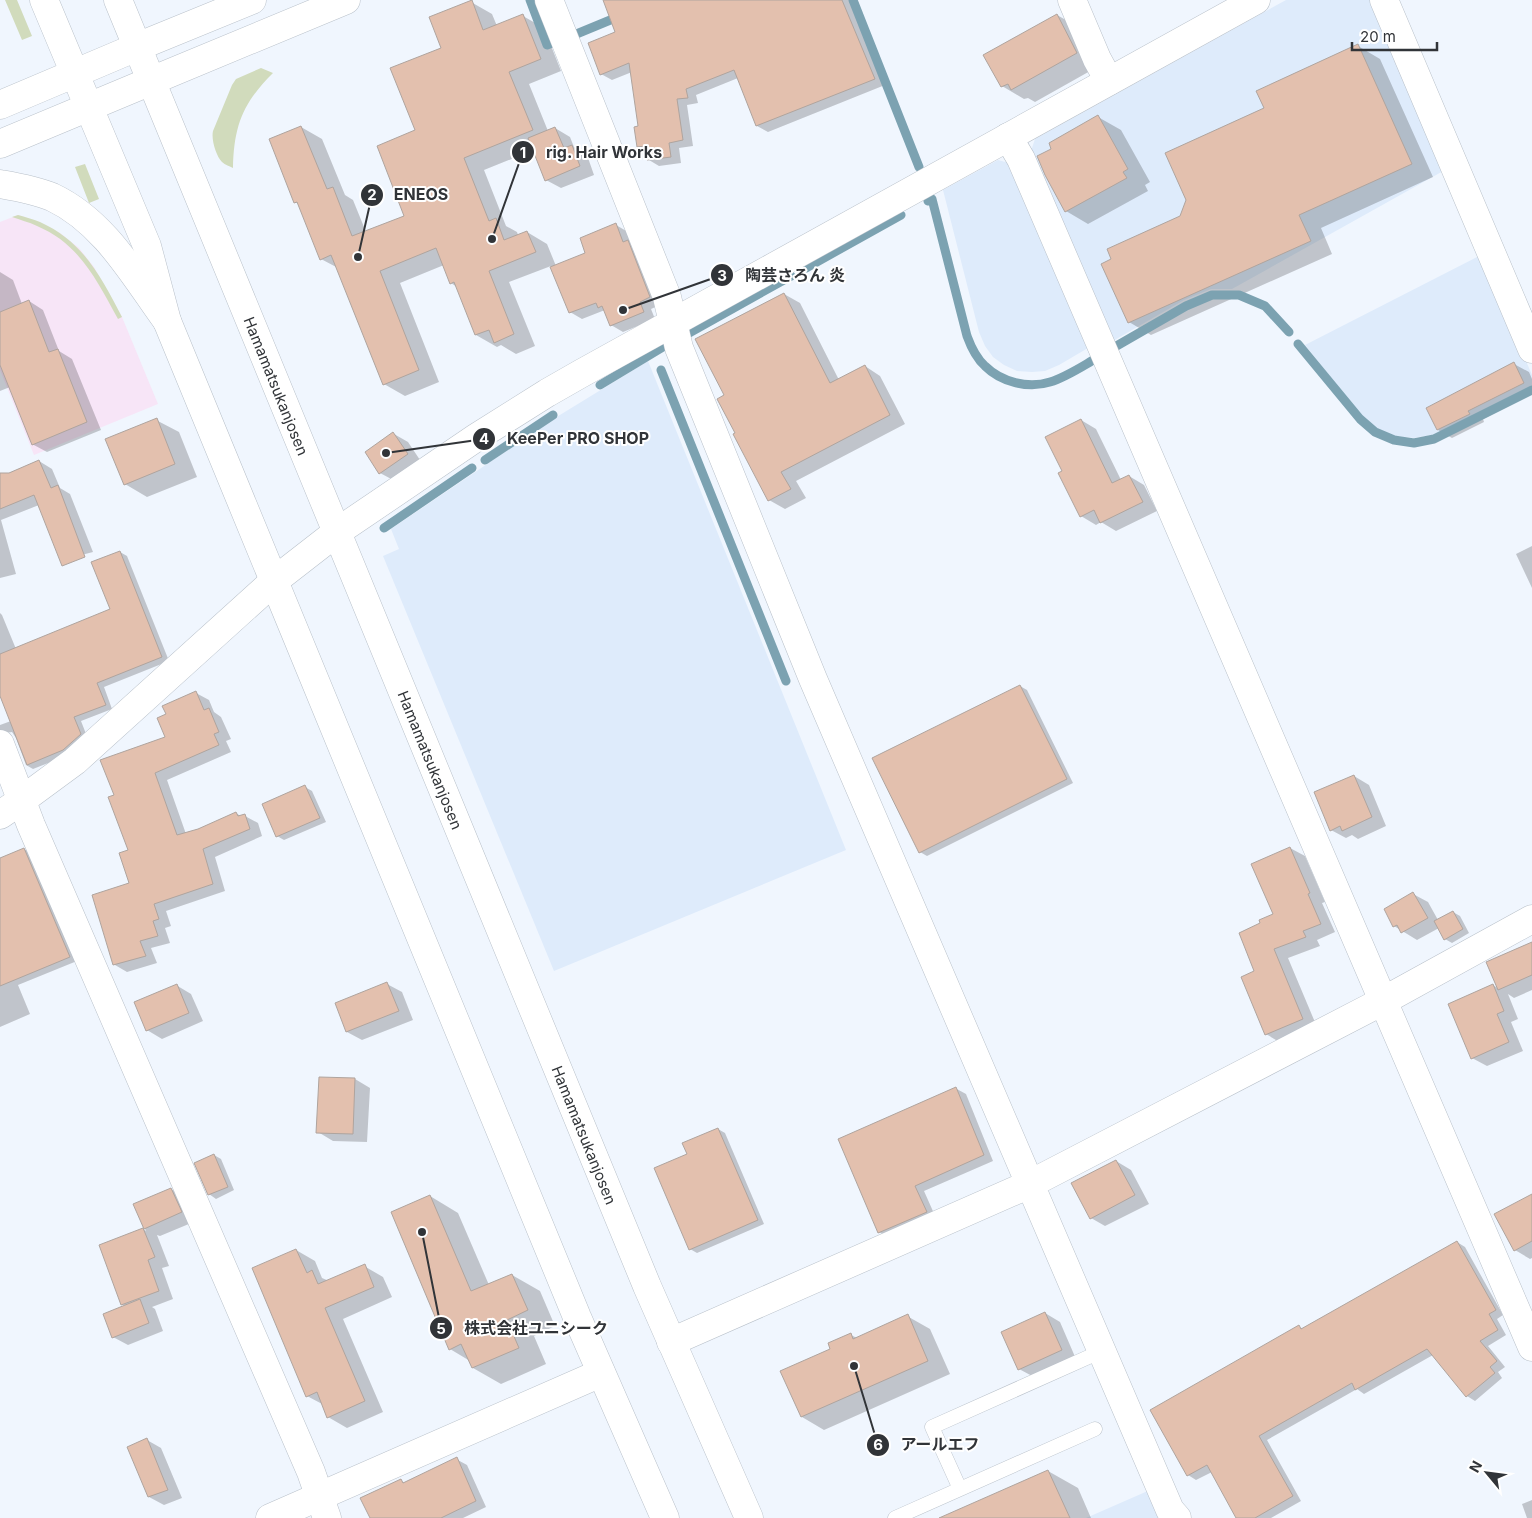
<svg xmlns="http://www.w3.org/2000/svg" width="1532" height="1518" viewBox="0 0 1532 1518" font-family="Inter,'Noto Sans JP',sans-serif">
<rect width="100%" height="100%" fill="#f0f6fe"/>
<!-- commercial -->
<path fill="#f7e5f7" d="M 18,215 L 39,222 L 60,233 L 79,248 L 94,267 L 122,317 L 158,404 L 34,455 L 0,370 L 0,222 Z"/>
<!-- built -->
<path fill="#deebfb" d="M 1286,0 L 1372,0 L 1445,170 L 1232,289 L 1211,289 L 1184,300 L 1113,341 L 1031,151 L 1035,139 Z
M 998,160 L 1009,163 L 1088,348 L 1059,365 L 1045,371 L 1032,372 L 1017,371 L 1004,365 L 993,357 L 985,346 L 979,332 L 943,190 Z
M 1481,255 L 1532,375 L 1532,386 L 1433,435 L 1414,438 L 1395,436 L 1377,429 L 1362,416 L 1305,345 Z
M 648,361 L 846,850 L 554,971 L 383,556 L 399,549 L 391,529 L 555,418 Z
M 1150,1490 L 1164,1518 L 1086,1518 Z"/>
<!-- green -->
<path fill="#d1dbbc" d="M 5,0 L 17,0 L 32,36 L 22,40 Z
M 261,68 L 273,73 C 243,103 234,125 233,168 C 230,166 225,165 222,162 C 216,156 211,139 213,131 L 232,85 L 236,79 Z
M 85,164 L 99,199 L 89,203 L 75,167 Z
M 18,215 C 25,217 33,219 40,222 C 84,242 101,277 122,317 L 118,319 C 97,281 80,244 37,226 C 29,222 20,220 12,217 Z"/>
<!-- shadow -->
<path fill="#0003" d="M 604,0 L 850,0 L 885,85 L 768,132 L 757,126 L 738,78 L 696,95 L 698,103 L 687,105 L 693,146 L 679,148 L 681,163 L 659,166 L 649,160 L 648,152 L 638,147 L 639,127 L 632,72 L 612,80 L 601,74 L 617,33 Z
M 471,2 L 492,14 L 497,26 L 523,16 L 544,28 L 561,71 L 529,84 L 548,131 L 555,128 L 570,137 L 574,147 L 587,155 L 594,175 L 561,188 L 546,180 L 534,150 L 484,170 L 506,226 L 517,232 L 518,235 L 527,232 L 547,244 L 556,266 L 587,254 L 616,225 L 628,232 L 662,304 L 651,309 L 655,319 L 623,332 L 611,325 L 605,310 L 582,319 L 570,312 L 551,266 L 509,282 L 535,346 L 516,354 L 501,345 L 497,347 L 476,335 L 457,287 L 451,283 L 444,265 L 400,283 L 439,382 L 405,396 L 384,384 L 338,268 L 321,259 L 299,204 L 295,202 L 301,127 L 322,139 L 345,195 L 353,200 L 366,232 L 405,216 L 417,131 L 442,48 Z
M 1057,15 L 1080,28 L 1099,66 L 1035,102 L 1028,98 L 1024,99 L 1002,86 Z
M 1358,46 L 1380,59 L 1433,177 L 1321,228 L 1332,254 L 1151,335 L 1129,322 L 1181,217 L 1188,200 L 1266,109 Z
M 1098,117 L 1121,130 L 1150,182 L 1145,185 L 1148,191 L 1088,224 L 1066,211 L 1053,149 Z
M 0,272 L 13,280 L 22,304 L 29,301 L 43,310 L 59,351 L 72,359 L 101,430 L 47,452 L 32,444 L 10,387 L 0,391 Z
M 784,294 L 800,303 L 839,380 L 865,366 L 880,376 L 905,424 L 796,481 L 806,498 L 785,509 L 769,500 L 736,434 Z
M 1514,364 L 1529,372 L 1532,379 L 1532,394 L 1483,419 L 1484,422 L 1452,438 L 1438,430 Z
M 156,420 L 179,432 L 197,477 L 147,497 L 125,484 Z
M 1081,420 L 1096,429 L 1121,480 L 1129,476 L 1144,485 L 1157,511 L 1116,531 L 1101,522 L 1096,525 L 1081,516 L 1064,471 Z
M 394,434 L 408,442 L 422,463 L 395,481 L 380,473 Z
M 39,461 L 52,469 L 60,488 L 70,494 L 93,552 L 70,558 L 39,505 L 1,520 L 16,574 L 0,578 L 0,477 Z
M 1532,546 L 1532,588 L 1516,554 Z
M 120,552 L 127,556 L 169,661 L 104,687 L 112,709 L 81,721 L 88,739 L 71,754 L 33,769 L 26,765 L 16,738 L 12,732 L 0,734 L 0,725 L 11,721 L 0,693 L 0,613 L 2,615 L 16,649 L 112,610 Z
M 1020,686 L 1027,690 L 1073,783 L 927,856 L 920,852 Z
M 196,693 L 209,700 L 214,712 L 221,717 L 231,739 L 226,741 L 231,752 L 167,780 L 186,834 L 199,830 L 236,813 L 242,817 L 245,816 L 258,823 L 262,836 L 215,857 L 225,891 L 166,911 L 171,926 L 165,928 L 170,943 L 151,948 L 157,963 L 127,972 L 115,965 L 93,896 L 130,884 L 129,851 L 115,796 L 166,737 L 167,715 Z
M 1354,776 L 1369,785 L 1386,826 L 1358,839 L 1352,835 L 1346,838 L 1331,830 Z
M 305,787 L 312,791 L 326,822 L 284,840 L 277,836 Z
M 1290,848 L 1305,856 L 1325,902 L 1322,903 L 1335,932 L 1317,940 L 1320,946 L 1288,958 L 1317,1027 L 1281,1043 L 1266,1034 L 1256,972 L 1262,924 L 1275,915 L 1253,864 Z
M 24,849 L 31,853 L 77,961 L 18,985 L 30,1014 L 0,1027 L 0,859 Z
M 1413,894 L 1428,902 L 1438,920 L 1453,912 L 1460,916 L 1469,933 L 1452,943 L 1445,939 L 1439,928 L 1417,940 L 1394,926 Z
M 1532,945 L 1532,990 L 1514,998 L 1508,994 L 1518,1019 L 1511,1022 L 1523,1051 L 1487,1066 L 1472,1058 L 1493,985 L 1499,989 Z
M 387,984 L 402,992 L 413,1020 L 362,1040 L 347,1032 L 337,1004 Z
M 176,985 L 191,994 L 203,1021 L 162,1039 L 147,1030 Z
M 320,1078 L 355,1079 L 370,1088 L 367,1142 L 333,1141 L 318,1132 Z
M 955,1088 L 966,1094 L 993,1161 L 924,1191 L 936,1218 L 889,1238 L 879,1232 Z
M 718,1129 L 725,1133 L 764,1224 L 697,1253 L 690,1249 L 688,1155 Z
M 214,1155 L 221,1159 L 234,1190 L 216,1199 L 209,1194 L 196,1163 Z
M 1116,1161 L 1131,1170 L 1149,1204 L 1105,1226 L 1091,1218 Z
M 171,1189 L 186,1198 L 196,1221 L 160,1236 L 157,1235 L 169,1266 L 162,1268 L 173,1299 L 152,1307 L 155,1309 L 163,1331 L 128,1345 L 113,1337 L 126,1306 L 122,1304 L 100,1246 L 143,1229 L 146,1231 L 135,1205 Z
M 1532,1195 L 1532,1258 L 1530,1259 L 1515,1250 Z
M 430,1196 L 458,1213 L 489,1285 L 512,1275 L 540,1291 L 555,1326 L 534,1336 L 546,1364 L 501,1384 L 473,1368 L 470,1361 L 450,1349 Z
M 1457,1242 L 1465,1247 L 1503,1315 L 1497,1319 L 1506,1335 L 1488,1346 L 1505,1367 L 1498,1372 L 1502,1378 L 1475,1401 L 1467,1396 L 1433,1355 L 1364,1394 L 1357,1389 L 1267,1440 L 1301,1501 L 1271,1518 L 1238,1518 L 1212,1472 L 1196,1480 L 1188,1475 L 1299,1327 L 1304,1329 Z
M 296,1250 L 315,1261 L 322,1278 L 329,1281 L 364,1266 L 383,1277 L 392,1297 L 343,1319 L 383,1412 L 347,1428 L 328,1417 L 324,1405 L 307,1396 Z
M 1045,1313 L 1060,1322 L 1076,1359 L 1034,1377 L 1019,1369 Z
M 907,1316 L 930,1329 L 950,1374 L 824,1430 L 802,1417 L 832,1349 L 851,1335 L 857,1338 Z
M 147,1440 L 161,1448 L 182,1498 L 164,1505 L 149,1497 Z
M 456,1459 L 467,1465 L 486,1507 L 463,1518 L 371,1518 L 401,1481 L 405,1483 Z
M 1048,1471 L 1078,1488 L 1091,1518 L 942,1518 Z
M 1532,1500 L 1532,1518 L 1527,1518 L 1522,1504 Z"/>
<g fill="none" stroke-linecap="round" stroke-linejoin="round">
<!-- stream -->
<path stroke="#7ca2b1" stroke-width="9" d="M 530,0 L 547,45 L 554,42
M 853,0 L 919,167
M 574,35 L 620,16
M 928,201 L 932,199 L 967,336 C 971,347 976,358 985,366 C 1001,382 1028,389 1050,382 C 1066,377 1081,367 1095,359
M 806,268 L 901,215
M 689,333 L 791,276
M 1298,344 L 1360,419 L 1375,432 L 1394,440 L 1414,443 L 1434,439 L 1532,390
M 1113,348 L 1186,306 L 1212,295 L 1239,295 L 1265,306 L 1289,332
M 661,370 L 786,681
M 600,385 L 663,347
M 485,460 L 553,415
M 384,528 L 472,468"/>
</g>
<!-- building -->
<path fill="#e3c0ae" stroke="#afa49e" d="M 472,0 L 483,30 L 523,14 L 541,59 L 509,72 L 533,130 L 464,158 L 489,221 L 496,218 L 504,240 L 527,231 L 536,252 L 489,271 L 514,334 L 494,343 L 489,330 L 475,335 L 454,282 L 450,284 L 436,248 L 380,271 L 419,370 L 383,385 L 331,255 L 320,260 L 297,202 L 294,203 L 269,139 L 301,126 L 327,189 L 333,187 L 352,236 L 404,216 L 377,146 L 415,130 L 390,68 L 441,48 L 429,17 Z
M 603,0 L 842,0 L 875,79 L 756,126 L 734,70 L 686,89 L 688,98 L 677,99 L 683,140 L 669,143 L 671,157 L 647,160 L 646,146 L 637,147 L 634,127 L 638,126 L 629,63 L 600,75 L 588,43 L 615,32 Z
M 1057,14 L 1077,53 L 1011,90 L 1008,84 L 1001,87 L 983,55 Z
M 1358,44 L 1412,164 L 1299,215 L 1311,241 L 1128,323 L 1101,264 L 1111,259 L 1107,249 L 1180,216 L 1186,200 L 1165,153 L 1264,108 L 1256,91 Z
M 1098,115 L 1128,169 L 1123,172 L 1127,178 L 1065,212 L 1045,175 L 1037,156 L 1051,149 L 1049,143 Z
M 555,127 L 564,148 L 572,145 L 580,166 L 545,181 L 528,138 Z
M 616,223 L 623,242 L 628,240 L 650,297 L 640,302 L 644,312 L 610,326 L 602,306 L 598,308 L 596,303 L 569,313 L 550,267 L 585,253 L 580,238 Z
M 784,293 L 830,383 L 865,365 L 890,415 L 781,472 L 791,489 L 768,501 L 733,434 L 735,433 L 717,399 L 724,395 L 695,339 Z
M 29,300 L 49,352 L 58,349 L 87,422 L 32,445 L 0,365 L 0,312 Z
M 1514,362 L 1524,383 L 1468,411 L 1470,414 L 1437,430 L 1426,408 Z
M 157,418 L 175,464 L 124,485 L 105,439 Z
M 1081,419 L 1112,483 L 1129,475 L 1143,502 L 1100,523 L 1094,510 L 1080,517 L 1058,473 L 1062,471 L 1045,437 Z
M 393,432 L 408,454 L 379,474 L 365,452 Z
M 39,460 L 51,488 L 58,485 L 85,557 L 62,566 L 34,495 L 0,509 L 0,473 L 9,473 Z
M 120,551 L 162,657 L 97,683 L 106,705 L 74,717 L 81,734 L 63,750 L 27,765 L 0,696 L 0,654 L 110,609 L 91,562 Z
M 1020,685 L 1067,779 L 919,853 L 872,758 Z
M 196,691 L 204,710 L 209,708 L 219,732 L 214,734 L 219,745 L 155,773 L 177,835 L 198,829 L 236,812 L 238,816 L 245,814 L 250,829 L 203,849 L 213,884 L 154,904 L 159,919 L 153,921 L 158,936 L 140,941 L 146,956 L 113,965 L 92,895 L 129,883 L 119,853 L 128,850 L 108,797 L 114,795 L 100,760 L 165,737 L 157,718 L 166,714 L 162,706 Z
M 1354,775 L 1372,817 L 1342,831 L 1340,826 L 1330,831 L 1314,792 Z
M 305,785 L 320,818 L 276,837 L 262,804 Z
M 1290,847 L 1310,893 L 1308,894 L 1321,924 L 1303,931 L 1306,937 L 1274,949 L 1303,1019 L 1265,1035 L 1241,977 L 1254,971 L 1239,933 L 1260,923 L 1259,920 L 1273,914 L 1251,864 Z
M 24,848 L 70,957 L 0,986 L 0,858 Z
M 1413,892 L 1428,918 L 1401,933 L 1397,925 L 1393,927 L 1384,909 Z
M 1453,911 L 1463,929 L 1444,940 L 1434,921 Z
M 1532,942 L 1532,975 L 1498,990 L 1486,962 Z
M 387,982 L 399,1011 L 346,1032 L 335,1003 Z
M 177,984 L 189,1013 L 146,1031 L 134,1002 Z
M 1493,984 L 1504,1011 L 1497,1014 L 1509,1042 L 1471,1059 L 1448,1004 Z
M 319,1077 L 355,1078 L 353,1134 L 316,1133 Z
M 956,1087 L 984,1155 L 915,1186 L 927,1212 L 878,1233 L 838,1139 Z
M 718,1128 L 758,1220 L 689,1250 L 654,1168 L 687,1154 L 682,1143 Z
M 214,1154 L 228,1187 L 208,1195 L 194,1163 Z
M 1116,1160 L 1135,1195 L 1090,1219 L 1071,1183 Z
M 171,1188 L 182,1212 L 144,1229 L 133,1204 Z
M 1532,1194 L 1532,1241 L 1514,1251 L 1494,1214 Z
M 430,1195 L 471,1291 L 512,1274 L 528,1310 L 507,1320 L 519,1348 L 472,1368 L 461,1344 L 449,1350 L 391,1212 Z
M 143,1228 L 155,1257 L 148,1260 L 159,1291 L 121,1305 L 99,1245 Z
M 1457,1241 L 1496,1310 L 1489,1314 L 1498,1330 L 1480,1341 L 1497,1361 L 1490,1367 L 1495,1373 L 1466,1397 L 1427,1349 L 1355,1390 L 1352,1383 L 1259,1436 L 1293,1496 L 1255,1518 L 1236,1518 L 1207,1465 L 1187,1476 L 1150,1410 L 1299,1325 L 1301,1329 Z
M 296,1249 L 307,1273 L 312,1270 L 318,1284 L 365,1264 L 374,1287 L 325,1308 L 365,1401 L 327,1418 L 317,1392 L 306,1397 L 252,1268 Z
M 140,1299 L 149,1323 L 112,1338 L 103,1314 Z
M 1045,1312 L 1062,1350 L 1018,1370 L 1001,1332 Z
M 908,1314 L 928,1361 L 801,1417 L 780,1371 L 830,1349 L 828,1343 L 851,1333 L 853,1339 Z
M 147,1438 L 168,1490 L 148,1497 L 127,1447 Z
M 457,1457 L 476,1501 L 441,1518 L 370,1518 L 360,1498 L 401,1479 L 403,1483 Z
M 1048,1470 L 1070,1518 L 939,1518 Z"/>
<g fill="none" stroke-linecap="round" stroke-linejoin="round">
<defs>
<path id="lane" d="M 960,1489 L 932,1427 L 1102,1351
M 895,1518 L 1095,1429"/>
<path id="street" d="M 549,0 L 667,297 L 679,348 L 813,679 L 1170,1510 L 1177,1518
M 1072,0 L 1097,59 L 1109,81
M 1384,0 L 1532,349
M 1008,137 L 1021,159 L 1532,1347
M 0,744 L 31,825 L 311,1472 L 327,1518
M 671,1342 L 1030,1184 L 1383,1001 L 1532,919
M 270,1518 L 601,1373"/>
<path id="secondary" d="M 137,47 L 252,0
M 151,81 L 346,0
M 0,815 L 22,800 L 75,761 L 274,581 L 337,532 L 477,437 L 547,393 L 582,373 L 1256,0"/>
<path id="primary" d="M 44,0 L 147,246 L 167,321 L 577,1317 L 665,1518
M 118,0 L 647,1286 L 749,1518"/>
<path id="highway" d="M 0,105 L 137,47
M 0,144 L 151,81
M 0,184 C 17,187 35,190 52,197 C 105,222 134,276 167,321"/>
</defs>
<!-- lane casing -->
<use href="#lane" stroke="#b9c1ca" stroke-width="15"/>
<!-- street casing -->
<use href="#street" stroke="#b9c1ca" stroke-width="29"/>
<!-- secondary casing -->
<use href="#secondary" stroke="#b9c1ca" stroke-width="29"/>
<!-- primary casing -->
<use href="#primary" stroke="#b9c1ca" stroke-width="29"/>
<!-- highway casing -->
<use href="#highway" stroke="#b9c1ca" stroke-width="29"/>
<!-- lane -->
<use href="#lane" stroke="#fff" stroke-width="14"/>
<!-- street -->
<use href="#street" stroke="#fff" stroke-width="28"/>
<!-- secondary -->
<use href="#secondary" stroke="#fff" stroke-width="28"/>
<!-- primary -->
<use href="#primary" stroke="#fff" stroke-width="28"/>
<!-- highway -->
<use href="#highway" stroke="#fff" stroke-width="28"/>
</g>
<g text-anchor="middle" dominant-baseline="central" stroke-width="4" stroke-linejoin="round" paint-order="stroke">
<!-- street labels -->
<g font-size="15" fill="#313438" stroke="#fff">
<text transform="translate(276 386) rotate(68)">Hamamatsukanjosen</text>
<text transform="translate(430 760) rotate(68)">Hamamatsukanjosen</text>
<text transform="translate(584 1135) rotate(68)">Hamamatsukanjosen</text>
</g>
</g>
<!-- callouts -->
<path fill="none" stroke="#313438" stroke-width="2" d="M492 239L523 152M358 257L372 195M623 310L722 275M386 453L484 439M422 1232L441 1328M854 1366L878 1445"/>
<g fill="#313438" stroke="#fff" stroke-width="2">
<circle cx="492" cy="239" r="5"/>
<circle cx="358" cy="257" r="5"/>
<circle cx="623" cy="310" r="5"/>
<circle cx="386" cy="453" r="5"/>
<circle cx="422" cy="1232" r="5"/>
<circle cx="854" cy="1366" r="5"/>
<circle cx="523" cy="152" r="12"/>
<circle cx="372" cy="195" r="12"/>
<circle cx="722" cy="275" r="12"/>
<circle cx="484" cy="439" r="12"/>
<circle cx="441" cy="1328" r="12"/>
<circle cx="878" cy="1445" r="12"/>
</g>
<g font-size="15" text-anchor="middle" font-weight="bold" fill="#fff">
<text x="523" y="158">1</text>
<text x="372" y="200">2</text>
<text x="722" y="281">3</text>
<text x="484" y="444">4</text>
<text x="441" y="1334">5</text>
<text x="878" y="1450">6</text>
</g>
<g font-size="16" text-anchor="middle" font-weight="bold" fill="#313438" stroke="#fff" stroke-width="4" stroke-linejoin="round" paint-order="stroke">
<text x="604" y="158">rig. Hair Works</text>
<text x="421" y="200">ENEOS</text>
<text x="795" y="281">陶芸さろん 炎</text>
<text x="578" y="444">KeePer PRO SHOP</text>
<text x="536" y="1334">株式会社ユニシーク</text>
<text x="940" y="1450">アールエフ</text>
</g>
<!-- north arrow -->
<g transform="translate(1487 1473) rotate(299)" stroke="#ffffff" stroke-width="4" paint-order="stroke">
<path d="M0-4L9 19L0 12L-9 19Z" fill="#313438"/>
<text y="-8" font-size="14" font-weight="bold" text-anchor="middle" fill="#313438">N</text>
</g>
<!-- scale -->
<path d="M1352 42v8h85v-8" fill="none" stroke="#313438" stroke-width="2.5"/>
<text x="1360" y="42" font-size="15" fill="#313438" stroke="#ffffff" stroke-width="4" paint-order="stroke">20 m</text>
</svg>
